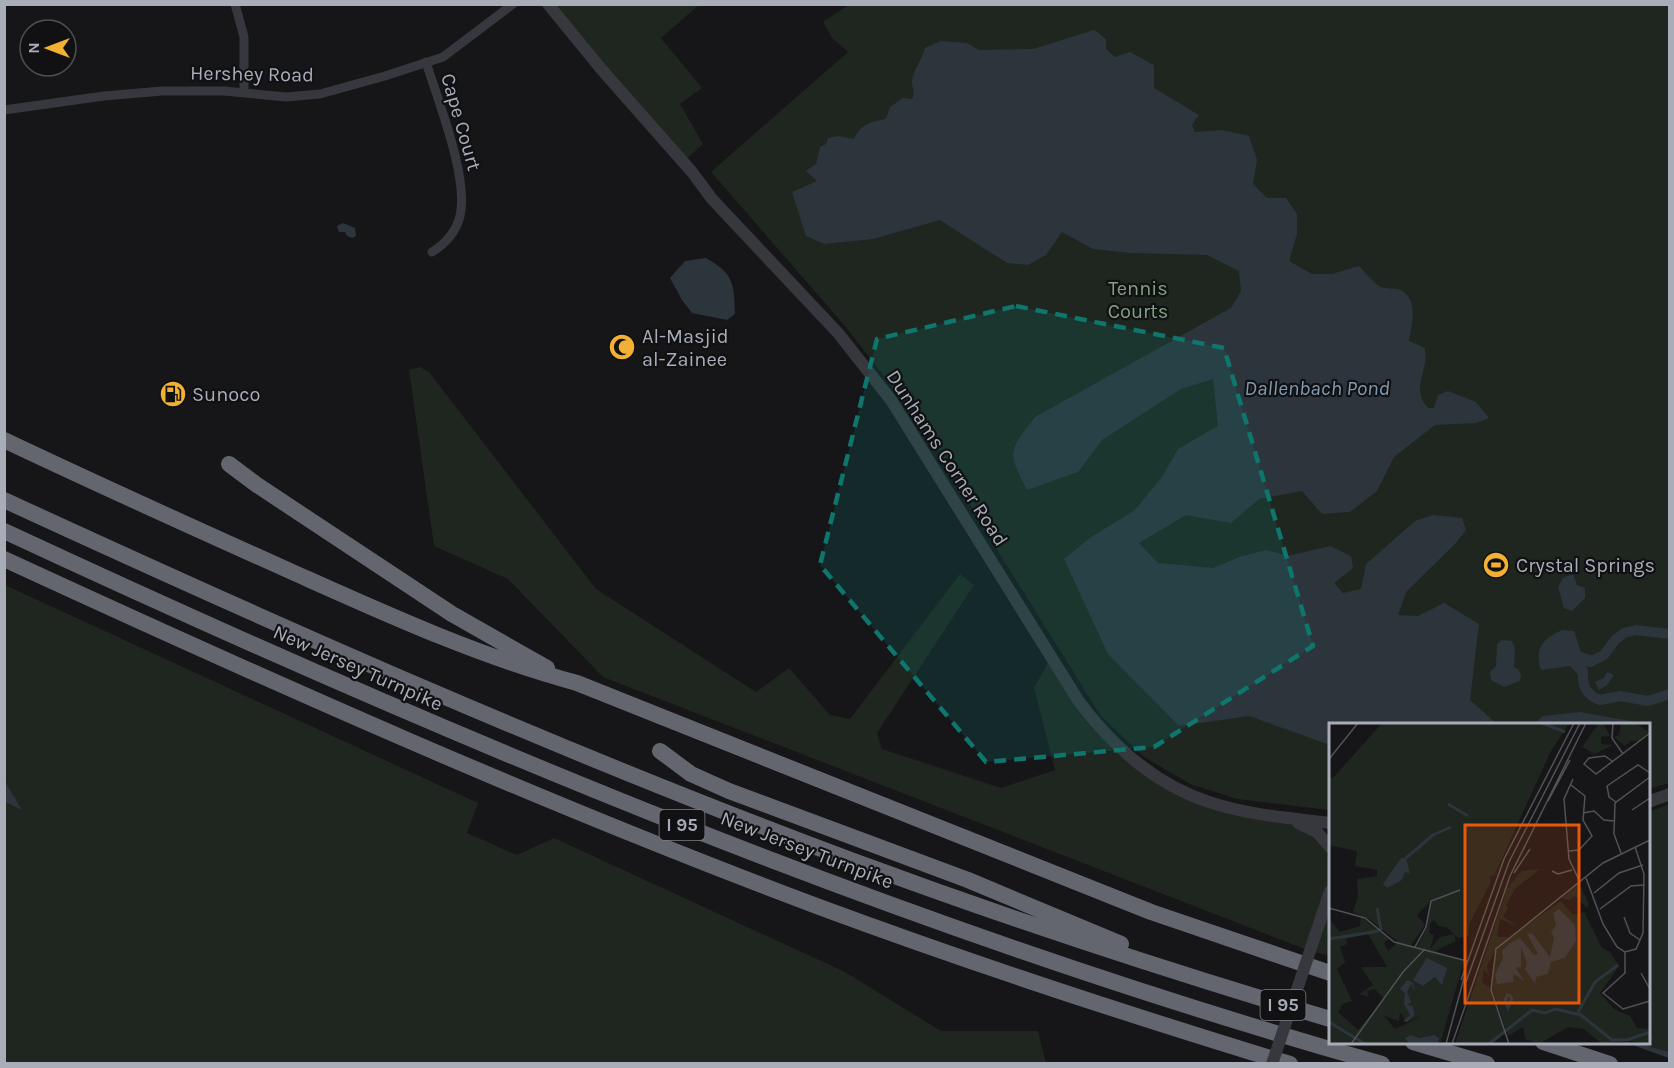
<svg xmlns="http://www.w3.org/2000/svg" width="1674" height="1068" viewBox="0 0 1674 1068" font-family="Karla,sans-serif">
<rect width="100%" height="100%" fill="#161618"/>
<!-- green -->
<path fill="#1e261f" d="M 551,4 L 699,5 L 661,38 L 702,88 L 680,104 L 703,144 L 683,162 Z
M 848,5 L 1669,5 L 1669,783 L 1649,789 L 1648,724 L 1330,724 L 1330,810 L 1237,799 L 1190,784 L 1144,757 L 1101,716 L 991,540 L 933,440 L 846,327 L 711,172 L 848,52 L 832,38 L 823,22 Z
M 420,367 L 429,372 L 596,589 L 756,692 L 789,668 L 830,715 L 850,719 L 960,574 L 974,585 L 877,733 L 882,749 L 1001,788 L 1055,770 L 1034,688 L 1051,657 L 1096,723 L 1186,793 L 1286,817 L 1313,834 L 1327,851 L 1328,861 L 1330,862 L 1330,891 L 1323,916 L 1329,917 L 1330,913 L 1330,956 L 1310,951 L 603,677 L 508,579 L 434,546 L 409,370 Z
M 5,585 L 478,803 L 467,833 L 517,855 L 554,838 L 845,972 L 941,1031 L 1038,1031 L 1046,1063 L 5,1063 Z
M 1669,804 L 1669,1055 L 1626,1043 L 1648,1042 L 1649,812 Z"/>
<!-- water -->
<path fill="#2c353c" d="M 1094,30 L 1106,39 L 1106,49 L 1115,57 L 1130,52 L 1154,65 L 1154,88 L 1199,115 L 1192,125 L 1195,132 L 1222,130 L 1249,136 L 1257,160 L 1253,184 L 1267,198 L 1286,198 L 1297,214 L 1297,234 L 1289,261 L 1312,274 L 1332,274 L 1359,266 C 1364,271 1375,284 1379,286 C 1386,290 1396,287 1402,291 C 1419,300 1411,326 1409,341 L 1425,348 C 1425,353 1426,358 1425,363 C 1422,380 1414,392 1428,408 L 1434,408 L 1438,395 L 1448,391 L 1476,402 L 1489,418 L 1476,423 L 1435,425 L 1394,457 L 1377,491 L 1350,512 L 1322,514 L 1302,491 L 1259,499 L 1231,523 L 1186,515 L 1139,543 L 1158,563 L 1213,568 L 1239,557 L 1266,550 L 1288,556 L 1330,546 L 1351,556 L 1353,568 L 1334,583 L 1343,593 L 1361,589 L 1366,564 L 1415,521 L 1433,515 L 1462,518 L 1466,530 L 1455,544 L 1406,592 L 1398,615 L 1418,616 L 1444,603 L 1479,624 L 1470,700 L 1497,724 L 1330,724 L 1330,745 L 1249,716 L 1179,726 L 1108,654 L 1064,559 L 1091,537 L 1134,511 L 1162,477 L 1178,449 L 1218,426 L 1213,379 L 1181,389 L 1102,440 L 1078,472 L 1027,490 C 1007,451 1008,452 1035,417 L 1231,308 L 1241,291 L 1239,271 L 1207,255 L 1131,253 L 1093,249 L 1062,232 L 1046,255 L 1028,265 L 1007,263 L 940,220 L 873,239 L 824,244 L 806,236 L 792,192 L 817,181 L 806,171 L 816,164 L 820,147 L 826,144 L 828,138 L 839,136 L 854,139 C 861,124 870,122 886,119 L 890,107 L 903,98 L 912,99 C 916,91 911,87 912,80 C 914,71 922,58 925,48 L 941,41 L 967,43 L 979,50 L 1033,49 Z
M 343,223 L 355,228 L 356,236 L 352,238 L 347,236 L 345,232 L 339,232 L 337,226 Z
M 706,258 C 734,274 734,283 735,314 L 727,320 L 692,313 L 682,300 L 670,278 L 685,261 Z
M 1573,574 L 1577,585 L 1585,588 L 1585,598 L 1572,611 L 1564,608 L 1558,587 L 1563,578 Z
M 1562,630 L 1574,631 L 1581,652 L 1593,656 L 1580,677 L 1570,666 L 1541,670 C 1534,649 1543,638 1562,630 Z
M 1502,640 L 1512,641 L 1515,649 L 1514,667 L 1519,670 L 1521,676 L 1520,681 L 1504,687 L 1491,680 L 1490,672 L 1496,666 L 1497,644 Z
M 1607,672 L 1614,675 L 1606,686 L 1599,690 L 1595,682 L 1604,678 Z
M 1580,712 L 1636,722 L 1636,724 L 1534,724 L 1543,716 Z
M 4,782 L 5,782 L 22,810 L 5,802 Z
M 1636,1043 L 1669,1052 L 1669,1058 L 1635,1046 Z"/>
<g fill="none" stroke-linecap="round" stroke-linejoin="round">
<!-- canal -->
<path stroke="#2c353c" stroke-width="10" d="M 1590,662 L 1604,655 L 1615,640 L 1624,633 L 1636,630 L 1670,634
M 1583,671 C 1582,686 1586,695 1600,700 L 1620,696 L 1648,701 L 1670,694"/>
<!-- minor -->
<path stroke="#37383d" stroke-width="9" d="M 235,4 L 244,37 L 244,93
M 426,62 C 438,101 469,178 460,216 C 456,232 445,244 432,252
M 4,110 L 104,96 L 162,91 L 224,91 L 286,97 L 320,94 L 385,76 L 443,57 L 513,4"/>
<!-- tertiary -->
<path stroke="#37383d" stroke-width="12" d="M 548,4 L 602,70 L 692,172 L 712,199 L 838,333 L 891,400 L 1078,700 C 1112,746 1154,784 1209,802 C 1248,815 1290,818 1330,823
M 1648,802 L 1670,794
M 1298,823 L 1317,832 L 1330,847
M 1317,930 L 1330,891"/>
<!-- motorway -->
<path stroke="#63666e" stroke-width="16" d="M 4,440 C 99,485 194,528 290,571 C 384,613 477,656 577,683 L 1151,912 L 1330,973
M 229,464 L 257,485 L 452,614 L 547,668
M 4,500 C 282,628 561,752 848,859 C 1007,918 1168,971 1330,1019
M 4,531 C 451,739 906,930 1382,1064
M 4,559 C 273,683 544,804 822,908 C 976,965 1132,1016 1290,1064
M 660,751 L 691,774 L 729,791 L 968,880 L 1121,944
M 1413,1042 L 1487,1064
M 1543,1042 L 1610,1064"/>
<!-- tertiary-bridge -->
<path stroke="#37383d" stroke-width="12" d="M 1272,1064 L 1317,930"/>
</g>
<!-- marked area -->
<path fill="#0f766e" fill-opacity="0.2" stroke="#0f766e" stroke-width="4.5" stroke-dasharray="12 8" stroke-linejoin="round" d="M 1016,306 L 1224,348 L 1313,646 L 1154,747 L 986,762 L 820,565 L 877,339 Z"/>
<!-- icons -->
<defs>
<symbol id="mosque-disc" viewBox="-11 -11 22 22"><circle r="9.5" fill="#f2b134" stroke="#111113"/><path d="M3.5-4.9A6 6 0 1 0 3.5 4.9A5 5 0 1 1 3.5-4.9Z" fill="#111"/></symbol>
<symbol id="fuel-disc" viewBox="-11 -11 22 22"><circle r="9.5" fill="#f2b134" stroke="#111113"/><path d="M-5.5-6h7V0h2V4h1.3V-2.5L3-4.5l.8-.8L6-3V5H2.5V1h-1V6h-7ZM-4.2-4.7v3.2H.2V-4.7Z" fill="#111"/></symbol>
<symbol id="stadium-disc" viewBox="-11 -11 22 22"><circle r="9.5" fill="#f2b134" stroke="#111113"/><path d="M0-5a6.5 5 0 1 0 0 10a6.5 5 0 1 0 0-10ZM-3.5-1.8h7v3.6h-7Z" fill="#111"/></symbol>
</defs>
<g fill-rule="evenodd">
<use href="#mosque-disc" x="607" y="332" width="30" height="30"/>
<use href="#fuel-disc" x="158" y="379" width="30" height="30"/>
<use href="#stadium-disc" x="1481" y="550" width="30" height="30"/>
</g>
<g text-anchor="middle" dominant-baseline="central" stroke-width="4.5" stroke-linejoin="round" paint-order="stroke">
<!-- shield labels -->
<g fill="#111113" stroke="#7b7e86" stroke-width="1.5">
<rect x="659.5" y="810" width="45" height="30" rx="4.5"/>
<rect x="1260.5" y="990" width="45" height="30" rx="4.5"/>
</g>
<g font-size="18" font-weight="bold" fill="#a8adb8">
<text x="682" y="825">I 95</text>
<text x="1283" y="1005">I 95</text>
</g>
<!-- street labels -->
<g font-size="20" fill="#a8adb8" stroke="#111113">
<text transform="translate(252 74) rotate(1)">Hershey Road</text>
<text transform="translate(461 122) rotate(74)">Cape Court</text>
<text transform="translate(947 458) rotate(57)">Dunhams Corner Road</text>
<text transform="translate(358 668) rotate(24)">New Jersey Turnpike</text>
<text transform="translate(807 850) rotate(21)">New Jersey Turnpike</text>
</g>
<!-- park labels -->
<g font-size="20" fill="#7fa381" stroke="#111113">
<text x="1138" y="288">Tennis<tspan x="1138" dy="23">Courts</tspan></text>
</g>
<!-- poi labels -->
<g font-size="20" fill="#a8adb8" stroke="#111113" text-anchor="start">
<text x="642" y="336">Al-Masjid<tspan x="642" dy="23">al-Zainee</tspan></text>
<text x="192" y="394">Sunoco</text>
<text x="1516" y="565">Crystal Springs</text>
</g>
<!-- water labels -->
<g font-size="21" font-style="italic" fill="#7f9bb3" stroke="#111113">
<text x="1317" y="388">Dallenbach Pond</text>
</g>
</g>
<!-- overview -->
<g transform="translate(1329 723)">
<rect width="321" height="321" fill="#161618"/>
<path d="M 53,0 L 240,0 L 221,30 L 165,153 L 161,152 L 161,161 L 140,202 L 140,213 L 129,215 L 125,211 L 127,218 L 106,228 L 135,238 L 111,321 L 105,312 L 77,317 L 80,321 L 0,321 L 0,196 L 11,209 L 31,203 L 32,194 L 60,216 L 55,220 L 59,228 L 69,219 L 40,196 L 24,189 L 29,173 L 28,156 L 48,153 L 48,147 L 26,143 L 28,128 L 0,122 L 0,55 L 4,55 ZM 102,178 L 98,205 L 88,224 L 82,222 L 96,202 L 88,192 ZM 105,197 L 110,203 L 117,204 L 125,211 L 111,214 L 101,227 L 105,212 L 100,210 L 101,200 ZM 39,211 L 58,244 L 32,244 L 44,262 L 30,271 L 40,274 L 38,268 L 46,266 L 55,276 L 29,307 L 9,289 L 14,281 L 23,278 L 8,246 L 16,239 L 11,224 L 18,221 L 17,216 ZM 112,242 L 115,250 L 112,258 L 106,254 L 97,261 L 96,257 L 96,261 L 85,256 ZM 71,289 L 78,299 L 95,292 L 66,306 L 55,293 L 70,298 ZM 270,0 L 274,0 L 281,13 L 272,14 L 272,21 L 284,22 L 266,31 L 253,24 ZM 292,0 L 306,0 L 320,9 L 312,18 L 302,18 L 296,23 L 285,14 L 290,12 ZM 211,146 L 187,165 L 177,182 L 179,186 L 174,193 L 189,204 L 171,196 L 168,214 L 180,214 L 174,219 L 232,178 L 244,192 L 255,189 L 273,225 L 281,229 L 290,243 L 271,270 L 286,287 L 301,293 L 308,305 L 321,306 L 321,321 L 295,317 L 273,321 L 255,306 L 239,304 L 210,321 L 196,316 L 194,304 L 179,313 L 163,267 L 167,229 L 173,219 L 167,226 L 158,243 L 160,253 L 155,247 L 153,259 L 160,264 L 175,308 L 162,321 L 126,321 L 178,166 L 192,148 ZM 250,160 L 260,181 L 258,185 L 246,173 L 241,177 L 233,175 Z" fill="#1e261f" fill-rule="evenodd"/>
<path d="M 72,135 L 77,135 L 81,150 L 76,149 L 73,157 L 58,165 L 54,161 ZM 230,186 L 246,202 L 247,218 L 236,235 L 222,239 L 219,251 L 207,254 L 206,261 L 196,246 L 198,240 L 192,224 L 192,244 L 187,245 L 195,258 L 185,251 L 184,259 L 168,261 L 166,252 L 174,235 L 173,228 L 181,220 L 191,215 L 205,232 L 209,231 L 198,211 L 203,210 L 221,234 L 225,215 L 222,209 L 227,202 L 224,190 ZM 98,235 L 118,245 L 113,262 L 106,254 L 94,263 L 84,257 ZM 78,257 L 84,260 L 86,268 L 82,261 L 78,269 L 82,279 L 78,282 L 84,283 L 85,292 L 78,299 L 74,298 L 81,292 L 75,281 L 76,270 L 71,266 ZM 82,312 L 89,315 L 105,312 L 110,315 L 109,321 L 80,321 L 76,315 Z" fill="#2c353c"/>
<path fill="none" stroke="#2c353c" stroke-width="3" d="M 213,0 L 236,9M 119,81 L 139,93M 77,135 L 104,112 L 122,104M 48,185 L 52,207M 0,216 L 50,208M 179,271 L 176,277 L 179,285 L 183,276 L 180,271M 249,289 L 266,259 L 289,242M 0,299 L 36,321M 160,321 L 203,287 L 216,290 L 226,286 L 252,292 L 283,317 L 298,317 L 321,309"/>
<path fill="none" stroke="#505258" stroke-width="1.5" d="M 284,0 L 283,15 L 294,31M 0,36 L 29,0M 283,38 L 276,33 L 260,35 L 255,41 L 267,51 L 321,10M 244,56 L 235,76 L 240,136 L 251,159M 219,78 L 241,37M 287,79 L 280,74 L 278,63 L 309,42 L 321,50M 303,87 L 321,75M 254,90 L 265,88 L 275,97 L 285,98M 240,128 L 250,127 L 263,113 L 254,97 L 256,73 L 242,62M 292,130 L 285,111 L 286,80 L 321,54M 223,148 L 229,151 L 243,147M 185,150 L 201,126M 257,155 L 274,201 L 288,224 L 296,229 L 307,226 L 314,210 L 315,151 L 306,124M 265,170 L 290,150 L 314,142M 0,185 L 36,195 L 65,219 L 138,238M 271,186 L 302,163 L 315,162M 295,194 L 301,210 L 311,217M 86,224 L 97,204 L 102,178 L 131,167M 296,229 L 296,250 L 274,270 L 294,286 L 321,278M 312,250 L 321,266M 132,257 L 175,136 L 245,0M 137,259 L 180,139 L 251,0M 22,321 L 74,249 L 96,226M 117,321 L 135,255M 123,321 L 181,153 L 257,0M 180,321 L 162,267 L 167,226 L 274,140 L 321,117"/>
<path fill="#e8590c" fill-opacity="0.15" stroke="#e8590c" stroke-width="3" d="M 136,102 L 250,102 L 250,280 L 136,280 Z"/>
<rect width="321" height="321" fill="none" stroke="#a8adb8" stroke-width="3"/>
</g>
<!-- border -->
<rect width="1674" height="1068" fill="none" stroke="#a8adb8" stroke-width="12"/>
<!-- north arrow -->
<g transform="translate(48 48) rotate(270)"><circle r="28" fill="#111113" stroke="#4d4f55" stroke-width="1.5"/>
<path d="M0-4.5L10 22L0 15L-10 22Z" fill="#f2b134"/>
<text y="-9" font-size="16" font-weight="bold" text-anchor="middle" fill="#a8adb8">N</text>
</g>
</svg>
